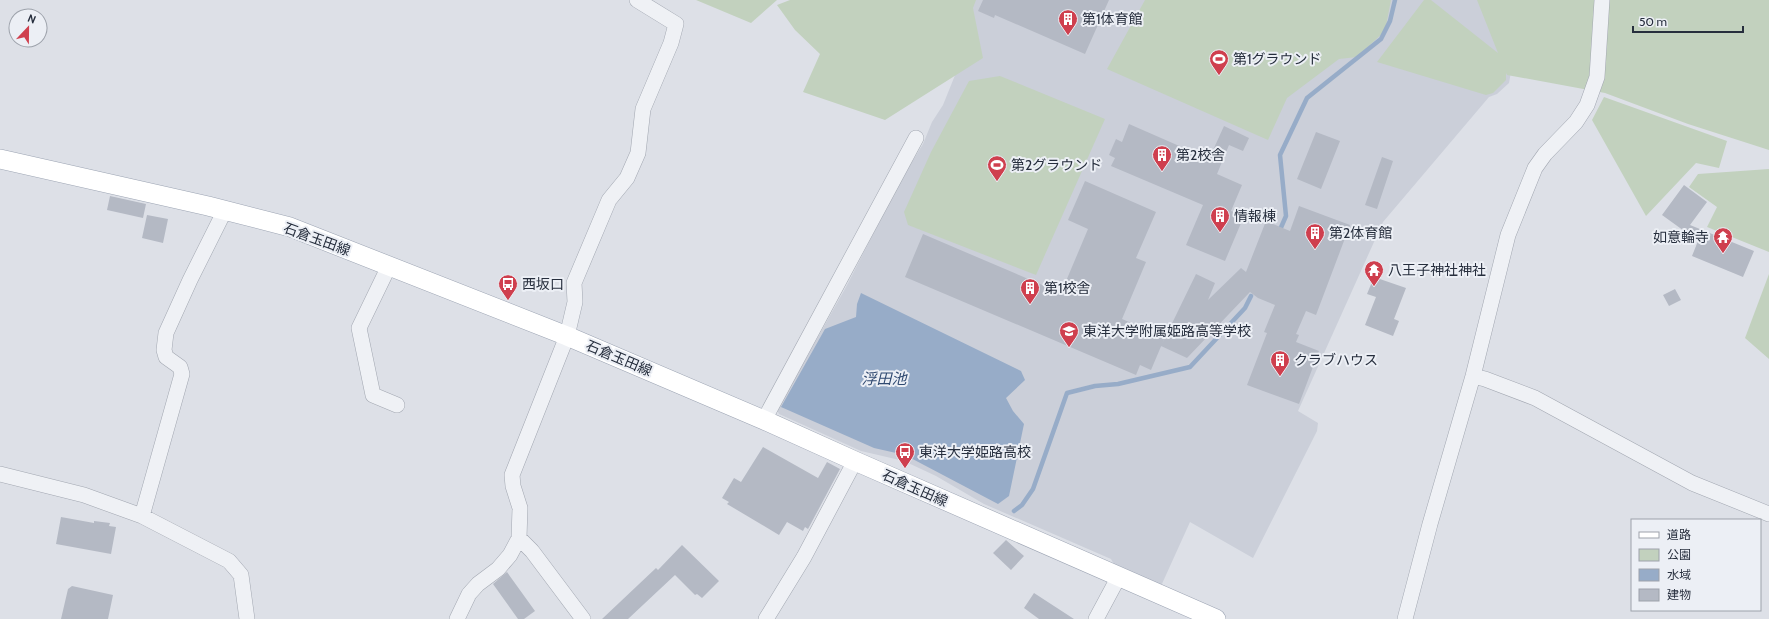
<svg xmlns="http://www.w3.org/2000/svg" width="1769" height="619" viewBox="0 0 1769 619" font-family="Cabin,'Noto Sans JP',sans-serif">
<rect width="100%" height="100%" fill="#dde0e7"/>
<!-- built -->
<path fill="#cbcfd9" d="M 973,0 L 1478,0 L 1511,72 L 1509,83 L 1497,94 L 1489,97 L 1383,222 L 1298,411 L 1318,423 L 1317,431 L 1253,558 L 1190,522 L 1161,586 L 1115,566 L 1111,559 L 984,504 L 936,476 L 904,461 L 861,451 L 779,414 L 777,410 L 846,287 L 902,178 L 923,144 L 932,122 L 943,105 L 968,43 Z"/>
<!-- green -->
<path fill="#c2d1be" d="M 696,0 L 777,0 L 751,23 Z
M 790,0 L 976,0 L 973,8 L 983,58 L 885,120 L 803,92 L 820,54 L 795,30 L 777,5 Z
M 1145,0 L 1391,0 L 1385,31 L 1357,57 L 1339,59 L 1287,98 L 1268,140 L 1107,69 Z
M 1424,0 L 1431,0 L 1498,53 L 1477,0 L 1769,0 L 1769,150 L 1688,124 L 1605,93 L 1507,75 L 1506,73 L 1506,80 L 1493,93 L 1486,95 L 1377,62 Z
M 1000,76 L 1105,119 L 1036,275 L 908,225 L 904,212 L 931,152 L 969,81 Z
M 1604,97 L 1727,141 L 1719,168 L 1696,163 L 1646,216 L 1592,120 Z
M 1769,169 L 1769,252 L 1707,227 L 1717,207 L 1689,187 L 1698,174 Z
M 1769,274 L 1769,359 L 1745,338 Z"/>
<!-- water -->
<path fill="#97acc8" d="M 861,293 L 1021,371 L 1025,380 L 1006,398 L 1013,411 L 1024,424 L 1009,496 L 998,504 L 905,455 L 874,448 L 781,407 L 825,329 L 856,317 L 857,304 Z"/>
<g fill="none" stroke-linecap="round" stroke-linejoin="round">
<!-- stream -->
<path stroke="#97acc8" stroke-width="4.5" d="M 1279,232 L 1286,216 L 1280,155 L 1307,98 L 1381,39 L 1390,21 L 1395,0
M 1014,511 L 1022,505 L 1033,489 L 1067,393 L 1095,386 L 1118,384 L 1190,367 L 1245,308 L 1251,296"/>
</g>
<!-- building -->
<path fill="#b4b9c4" d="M 983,0 L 1109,0 L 1085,54 L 995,15 L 994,18 L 978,11 Z
M 1129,124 L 1209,159 L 1224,126 L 1249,138 L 1243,151 L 1229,145 L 1217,174 L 1242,185 L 1231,211 L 1244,216 L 1225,261 L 1186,245 L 1203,205 L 1111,166 L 1115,158 L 1109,155 L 1116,139 L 1122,142 Z
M 1316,132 L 1340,141 L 1321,189 L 1297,179 Z
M 1382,157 L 1393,161 L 1377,209 L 1365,205 Z
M 1085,181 L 1156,212 L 1136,258 L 1146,262 L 1122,319 L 1165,337 L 1151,370 L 1140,365 L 1136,375 L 905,277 L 923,234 L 1061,293 L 1088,229 L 1068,220 Z
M 1684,185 L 1707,202 L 1690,225 L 1754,251 L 1743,277 L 1692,256 L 1698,241 L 1662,215 Z
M 110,196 L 146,204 L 143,218 L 107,210 Z
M 1299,206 L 1350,225 L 1316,315 L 1306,311 L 1296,334 L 1299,335 L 1296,342 L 1319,351 L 1299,404 L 1247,385 L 1267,333 L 1264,332 L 1275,305 L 1258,298 L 1250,292 L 1187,358 L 1161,346 L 1196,274 L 1215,283 L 1208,300 L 1241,268 L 1246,272 L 1266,221 L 1290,231 Z
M 147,215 L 168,219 L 163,243 L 142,238 Z
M 1374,277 L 1406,288 L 1394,319 L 1399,321 L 1393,336 L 1365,325 L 1376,297 L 1367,294 Z
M 1675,289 L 1681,300 L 1669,306 L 1663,295 Z
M 763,447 L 818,478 L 827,462 L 840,469 L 808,529 L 805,527 L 803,531 L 787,522 L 779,535 L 727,504 L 729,502 L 722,498 L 734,478 L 741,482 Z
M 61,517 L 94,523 L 94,521 L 110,523 L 109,526 L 116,527 L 111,554 L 56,544 Z
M 1006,540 L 1024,556 L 1011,570 L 993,553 Z
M 682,545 L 719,581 L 702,598 L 697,594 L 695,595 L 675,575 L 628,619 L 602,619 L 656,568 L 658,570 Z
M 507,572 L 535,611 L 524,619 L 518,619 L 493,584 Z
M 72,586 L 113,595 L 108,619 L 61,619 L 68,589 Z
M 1034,593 L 1074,619 L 1039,619 L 1024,608 Z"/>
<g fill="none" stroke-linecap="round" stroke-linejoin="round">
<defs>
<path id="minor" d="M 389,266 L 359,328 L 373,395 L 397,405
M 1473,376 L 1485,379 L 1535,398 L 1692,483 L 1769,514
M 764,420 L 916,138
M 0,474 L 84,495 L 142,516 L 229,561 L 241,575 L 247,619
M 142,516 L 182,374 L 180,367 L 166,357 L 164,350 L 166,333 L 190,280 L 225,210
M 519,538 L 532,551 L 583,619
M 457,619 L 469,594 L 478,584 L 498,569 L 510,555 L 519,538 L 520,508 L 513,486 L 512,475 L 567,336 L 575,302 L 574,283 L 609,200 L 627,178 L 638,153 L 643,109 L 671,43 L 676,24 L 637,0
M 766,619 L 804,557 L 855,461
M 1096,619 L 1118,578
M 1405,619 L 1430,524 L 1473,376 L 1508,235 L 1535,168 L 1545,154 L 1576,122 L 1587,105 L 1597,77 L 1602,0"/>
<path id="major" d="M 0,159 L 208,206 L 290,227 L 567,336 L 764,420 L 855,461 L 1216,619"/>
</defs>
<!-- minor casing -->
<use href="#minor" stroke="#a2a7b1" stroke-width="16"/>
<!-- major casing -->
<use href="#major" stroke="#9ca4b3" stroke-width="20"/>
<!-- minor -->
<use href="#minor" stroke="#eff1f5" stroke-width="15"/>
<!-- major -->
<use href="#major" stroke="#fff" stroke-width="19"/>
</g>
<!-- icons -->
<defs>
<symbol id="building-pin" viewBox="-11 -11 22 30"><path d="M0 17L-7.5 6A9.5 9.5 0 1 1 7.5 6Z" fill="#cf3f4e" stroke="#eceff5"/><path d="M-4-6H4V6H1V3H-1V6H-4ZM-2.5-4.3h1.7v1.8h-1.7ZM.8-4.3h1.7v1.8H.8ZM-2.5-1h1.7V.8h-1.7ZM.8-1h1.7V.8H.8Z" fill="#fff"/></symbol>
<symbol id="stadium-pin" viewBox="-11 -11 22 30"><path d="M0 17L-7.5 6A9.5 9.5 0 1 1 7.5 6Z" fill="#cf3f4e" stroke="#eceff5"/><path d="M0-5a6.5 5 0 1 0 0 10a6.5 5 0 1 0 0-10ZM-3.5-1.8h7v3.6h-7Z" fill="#fff"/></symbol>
<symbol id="temple-pin" viewBox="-11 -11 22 30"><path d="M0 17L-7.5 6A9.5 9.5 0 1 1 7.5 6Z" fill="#cf3f4e" stroke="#eceff5"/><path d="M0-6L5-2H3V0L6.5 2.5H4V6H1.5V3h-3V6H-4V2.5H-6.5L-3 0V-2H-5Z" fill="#fff"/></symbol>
<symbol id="bus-pin" viewBox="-11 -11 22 30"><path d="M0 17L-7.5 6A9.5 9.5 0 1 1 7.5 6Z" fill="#cf3f4e" stroke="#eceff5"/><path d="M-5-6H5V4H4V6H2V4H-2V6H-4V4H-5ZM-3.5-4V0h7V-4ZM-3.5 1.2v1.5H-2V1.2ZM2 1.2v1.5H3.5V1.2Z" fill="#fff"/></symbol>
<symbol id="school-pin" viewBox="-11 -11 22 30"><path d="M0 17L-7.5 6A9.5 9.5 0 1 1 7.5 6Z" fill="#cf3f4e" stroke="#eceff5"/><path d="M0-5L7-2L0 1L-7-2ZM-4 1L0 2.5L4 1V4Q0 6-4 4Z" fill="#fff"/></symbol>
</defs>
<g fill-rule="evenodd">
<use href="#building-pin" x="1057" y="8" width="22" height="30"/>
<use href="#stadium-pin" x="1208" y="48" width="22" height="30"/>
<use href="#building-pin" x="1151" y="144" width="22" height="30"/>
<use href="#stadium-pin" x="986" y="154" width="22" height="30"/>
<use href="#building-pin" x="1209" y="205" width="22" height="30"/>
<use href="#building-pin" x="1304" y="222" width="22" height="30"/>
<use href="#temple-pin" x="1712" y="226" width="22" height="30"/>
<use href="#temple-pin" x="1363" y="259" width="22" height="30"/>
<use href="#bus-pin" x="497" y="273" width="22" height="30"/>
<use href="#building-pin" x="1019" y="277" width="22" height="30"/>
<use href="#school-pin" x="1058" y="320" width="22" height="30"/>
<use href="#building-pin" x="1269" y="349" width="22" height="30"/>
<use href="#bus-pin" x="894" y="441" width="22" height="30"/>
</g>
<g text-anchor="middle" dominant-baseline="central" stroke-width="4" stroke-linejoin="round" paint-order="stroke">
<!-- poi labels -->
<g font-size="14" fill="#262e3d" stroke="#eceff5" text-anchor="start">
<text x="1082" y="19">第1体育館</text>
<text x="1233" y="59">第1グラウンド</text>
<text x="1176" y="155">第2校舎</text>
<text x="1011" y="165">第2グラウンド</text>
<text x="1234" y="216">情報棟</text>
<text x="1329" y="233">第2体育館</text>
<text x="1709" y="237" text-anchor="end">如意輪寺</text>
<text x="1388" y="270">八王子神社神社</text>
<text x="522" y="284">西坂口</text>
<text x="1044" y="288">第1校舎</text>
<text x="1083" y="331">東洋大学附属姫路高等学校</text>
<text x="1294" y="360">クラブハウス</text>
<text x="919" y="452">東洋大学姫路高校</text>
</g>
<!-- street labels -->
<g font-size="14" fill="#262e3d" stroke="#eceff5">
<text transform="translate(317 239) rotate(20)">石倉玉田線</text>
<text transform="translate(619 358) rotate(23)">石倉玉田線</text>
<text transform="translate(915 488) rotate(24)">石倉玉田線</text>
</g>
<!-- water labels -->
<g font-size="15" font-style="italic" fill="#304a71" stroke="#eceff5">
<text x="884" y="379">浮田池</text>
</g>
</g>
<!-- legend -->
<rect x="1631" y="519" width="130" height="92" fill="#eceff5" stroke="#9da2ab"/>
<rect x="1639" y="532" width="20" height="6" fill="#ffffff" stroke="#9da2ab"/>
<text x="1667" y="539" font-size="12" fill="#262e3d">道路</text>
<rect x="1639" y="549" width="20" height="12" fill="#c2d1be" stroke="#9da2ab"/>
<text x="1667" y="559" font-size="12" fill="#262e3d">公園</text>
<rect x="1639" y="569" width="20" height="12" fill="#97acc8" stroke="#9da2ab"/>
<text x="1667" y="579" font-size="12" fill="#262e3d">水域</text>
<rect x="1639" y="589" width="20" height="12" fill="#b4b9c4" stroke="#9da2ab"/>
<text x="1667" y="599" font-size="12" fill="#262e3d">建物</text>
<!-- north arrow -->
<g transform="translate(28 28) rotate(22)"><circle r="19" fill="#eceff5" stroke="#9da2ab"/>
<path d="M0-3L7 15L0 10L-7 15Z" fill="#cf3f4e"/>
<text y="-6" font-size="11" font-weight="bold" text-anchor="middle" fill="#262e3d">N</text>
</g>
<!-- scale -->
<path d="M1633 26v6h110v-6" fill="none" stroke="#262e3d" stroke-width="2"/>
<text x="1639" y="26" font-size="12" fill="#262e3d" stroke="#eceff5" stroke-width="3" paint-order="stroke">50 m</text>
</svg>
